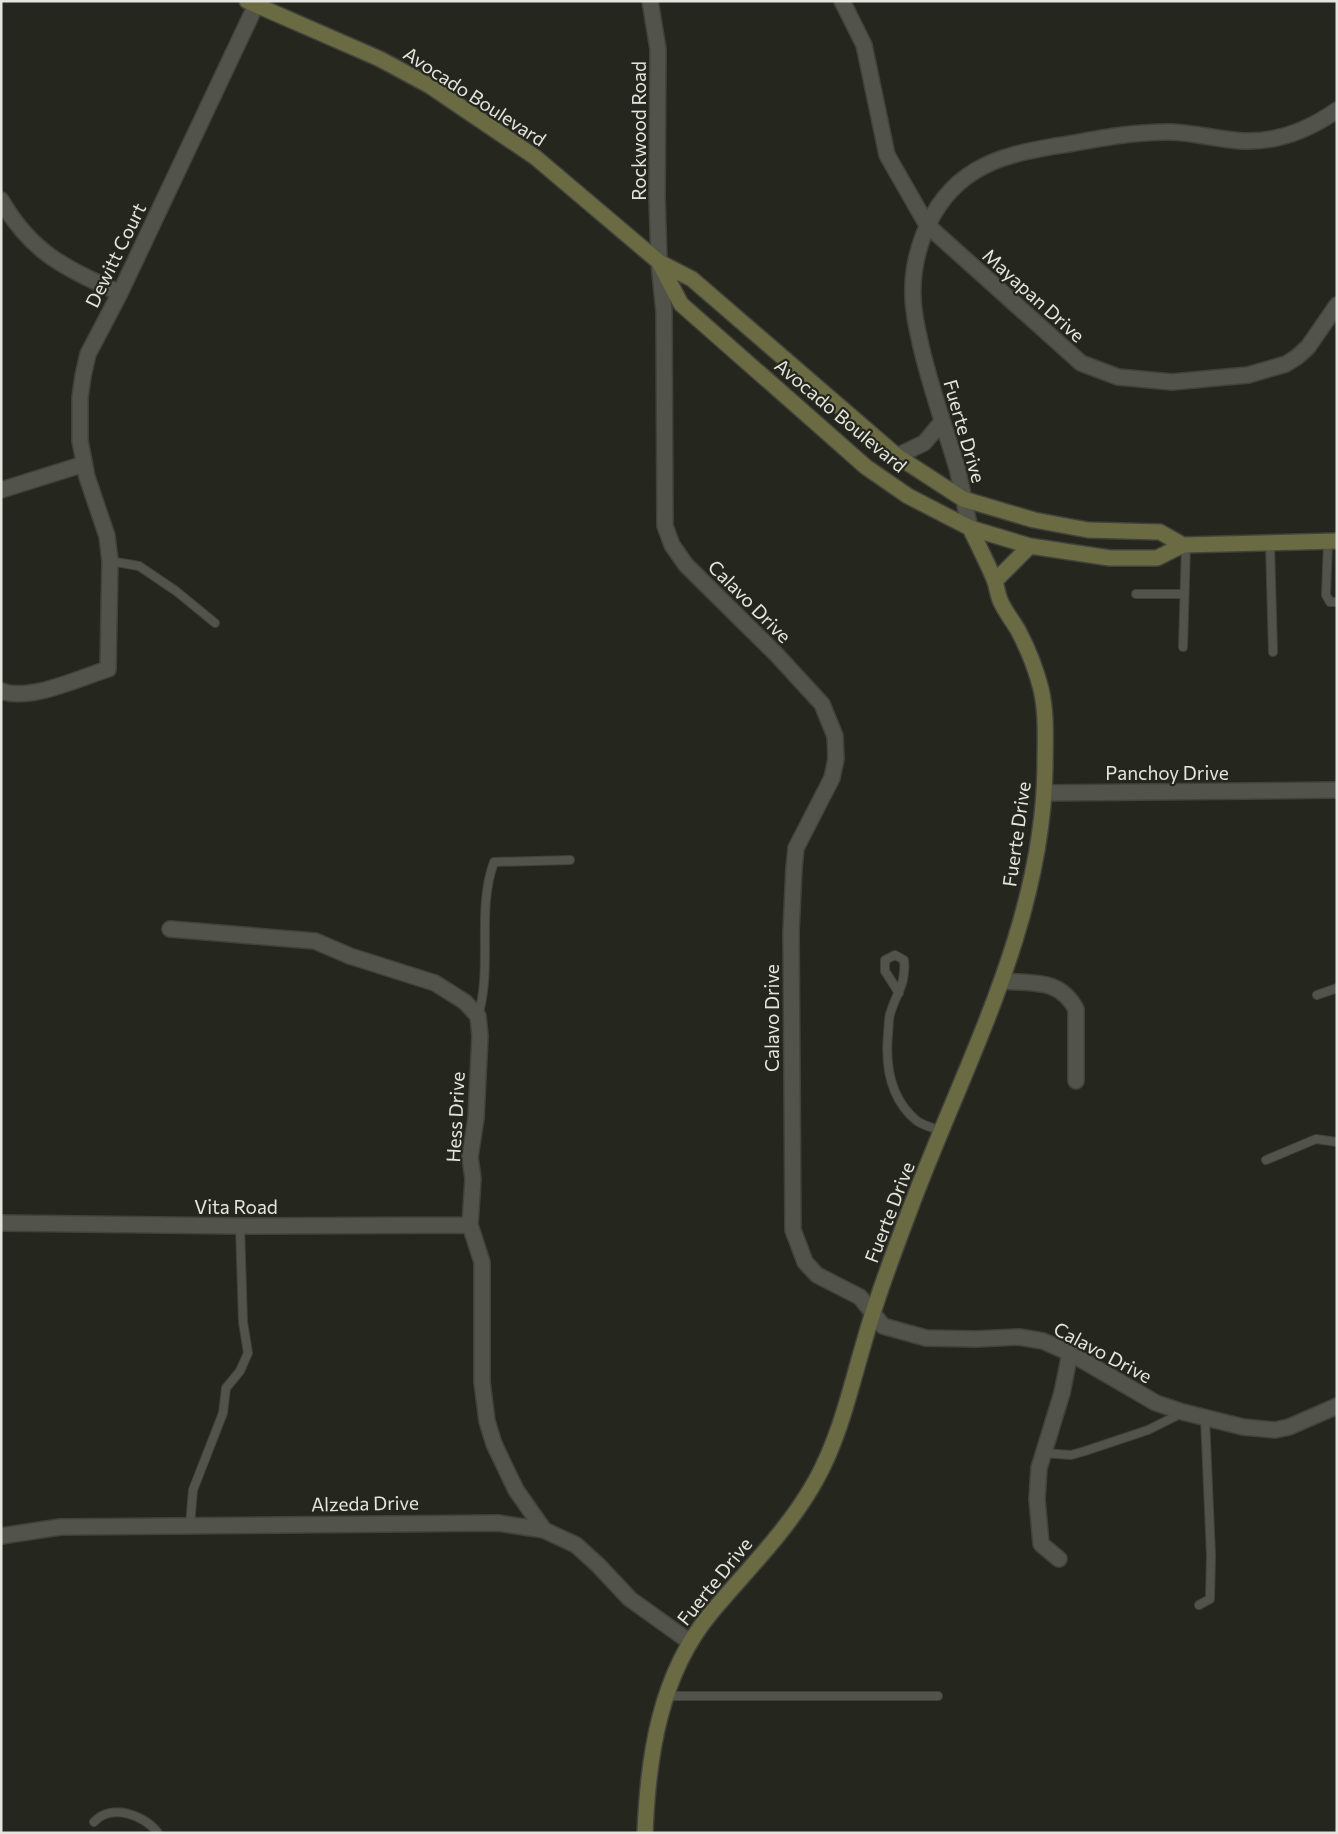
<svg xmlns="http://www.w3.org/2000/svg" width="1338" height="1834" viewBox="0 0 1338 1834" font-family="Commissioner,sans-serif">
<rect width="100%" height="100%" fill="#25261e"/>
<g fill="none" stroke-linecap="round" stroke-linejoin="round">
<defs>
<path id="service" d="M 1328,542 L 1326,595 L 1330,602 L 1337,602
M 1270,544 L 1273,652
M 110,561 L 139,566 L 176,591 L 215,623
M 1136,594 L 1183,594
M 1183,647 L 1186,545
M 899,993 L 885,971 L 885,960 L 895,955 L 904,960 C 906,984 898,990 891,1011 C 888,1018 889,1027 888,1034 C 885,1067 890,1099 917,1121 C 924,1126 934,1128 942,1131
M 1317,995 L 1337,988
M 478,1016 C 493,966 476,911 494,862 L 570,860
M 1266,1160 L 1316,1139 L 1337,1142
M 1044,1453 L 1071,1455 L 1085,1451 L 1148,1430 L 1182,1413
M 190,1525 L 193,1490 L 223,1413 L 226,1388 L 240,1371 L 248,1353 L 243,1322 L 240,1226
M 1199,1605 L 1210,1599 L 1211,1555 L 1205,1418
M 666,1696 L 938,1696
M 94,1822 C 111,1803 145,1815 158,1833"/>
<path id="minor" d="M 842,1 L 864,45 L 887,155 L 927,225 L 1081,363 L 1118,377 L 1172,382 L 1248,375 L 1286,364 L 1297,357 L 1308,347 L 1337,305
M 1,200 C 32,254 66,268 120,293
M 1,490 L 84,464
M 1,691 C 29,702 79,678 108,669 L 110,561 L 107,536 L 87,477 L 80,441 L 80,397 L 83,376 L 88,354 L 120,293 L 256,5
M 1044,793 L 1337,790
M 170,929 L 315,941 L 350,956 L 435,983 L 465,1002 L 478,1016 L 480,1036 L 476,1118 L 470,1157 L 473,1179 L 470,1225 L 482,1262 L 482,1382 L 487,1421 L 494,1444 L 516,1490 L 544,1530
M 1002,981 C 1034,984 1059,978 1076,1009 L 1076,1081
M 1,1223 L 240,1226 L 470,1225
M 1059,1559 L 1041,1544 L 1037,1499 L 1039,1468 L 1062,1393 L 1070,1353"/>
<path id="tertiary" d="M 650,1 L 658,49 L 657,197 L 659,262 L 664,312 L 665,526 L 672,545 L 686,565 L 776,654 L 822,704 L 835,736 L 836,759 L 832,778 L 796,848 L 794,868 L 791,932 L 793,1230 L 805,1262 L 817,1275 L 860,1297 L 883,1326 L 926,1338 L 976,1339 L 1019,1337 L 1043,1341 L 1070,1353 L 1156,1403 L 1183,1412 L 1243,1427 L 1275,1430 L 1289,1427 L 1337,1406
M 897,456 L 924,443 L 941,423
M 970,528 C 965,508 962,488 957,468 C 942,418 924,369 915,317 C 906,264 927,200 975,171 C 999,156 1028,151 1055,146 C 1094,140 1133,131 1172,132 C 1196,133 1220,140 1244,141 C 1278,142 1310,129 1337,110
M 1,1536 L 60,1527 L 498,1523 L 544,1530 L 576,1545 L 598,1565 L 630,1599 L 690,1642"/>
<path id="secondary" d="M 247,1 L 380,59 L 430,86 L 535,157 L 659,262 L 692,279 L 897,456 L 963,499 L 1034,520 L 1088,530 L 1160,532 L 1183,545
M 659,262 L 681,304 L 866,467 L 908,496 L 970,528 L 1030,546 L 1110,558 L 1157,558 L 1183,545 L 1337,541
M 995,581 L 1030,546
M 645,1833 C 648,1756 660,1674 711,1613 C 747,1570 789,1529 816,1480 C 840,1437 851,1386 865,1339 C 877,1296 893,1254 909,1212 C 963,1066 1043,926 1045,767 C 1045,741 1047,715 1041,689 C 1036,669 1028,649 1018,630 C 1012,620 1004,610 1000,600 C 997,593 997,586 994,579 C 987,562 978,545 970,528"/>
</defs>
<!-- service casing -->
<use href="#service" stroke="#42423c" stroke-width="10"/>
<!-- minor casing -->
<use href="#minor" stroke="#42423c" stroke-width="18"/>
<!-- tertiary casing -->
<use href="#tertiary" stroke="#42423c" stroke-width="18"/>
<!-- secondary casing -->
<use href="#secondary" stroke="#42423c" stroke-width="18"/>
<!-- service -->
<use href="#service" stroke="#52534a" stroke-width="8"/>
<!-- minor -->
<use href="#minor" stroke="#52534a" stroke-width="15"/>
<!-- tertiary -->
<use href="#tertiary" stroke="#52534a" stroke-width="15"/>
<!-- secondary -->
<use href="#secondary" stroke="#6a6b42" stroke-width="15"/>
</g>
<g text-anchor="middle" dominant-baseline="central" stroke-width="4.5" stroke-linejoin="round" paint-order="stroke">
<!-- street labels -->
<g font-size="19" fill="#e5e5e0" stroke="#25261e">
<text transform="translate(475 96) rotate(33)">Avocado Boulevard</text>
<text transform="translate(638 131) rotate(-90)">Rockwood Road</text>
<text transform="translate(115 255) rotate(-64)">Dewitt Court</text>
<text transform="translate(1034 295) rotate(42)">Mayapan Drive</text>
<text transform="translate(841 415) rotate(40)">Avocado Boulevard</text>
<text transform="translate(965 431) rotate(74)">Fuerte Drive</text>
<text transform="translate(750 601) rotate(45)">Calavo Drive</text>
<text x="1167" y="772">Panchoy Drive</text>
<text transform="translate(1016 834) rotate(-82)">Fuerte Drive</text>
<text transform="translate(771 1018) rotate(-90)">Calavo Drive</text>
<text transform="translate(455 1117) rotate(-87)">Hess Drive</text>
<text x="236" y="1206">Vita Road</text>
<text transform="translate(889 1212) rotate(-69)">Fuerte Drive</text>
<text transform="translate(1103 1352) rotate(28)">Calavo Drive</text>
<text transform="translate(365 1503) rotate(-1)">Alzeda Drive</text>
<text transform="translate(714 1581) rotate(-51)">Fuerte Drive</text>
</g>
</g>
<!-- border -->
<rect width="1338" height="1834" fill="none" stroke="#e5e5e0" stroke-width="5"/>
</svg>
